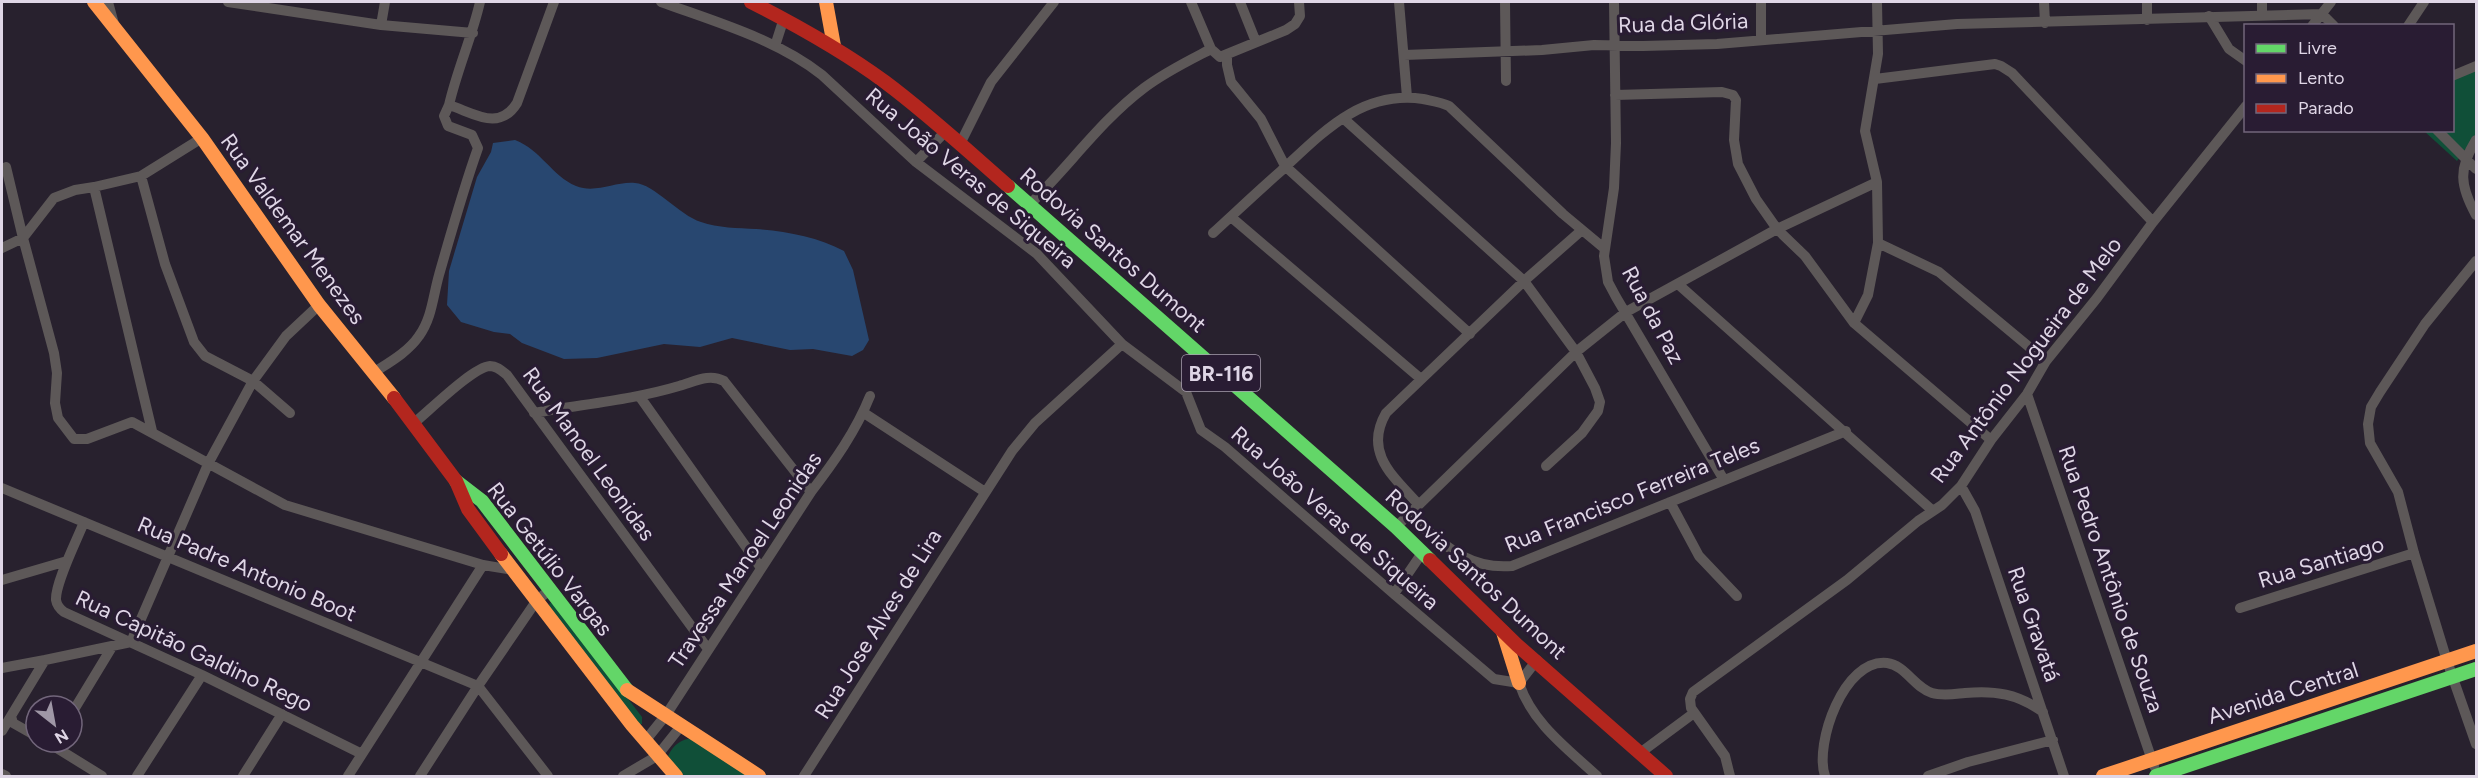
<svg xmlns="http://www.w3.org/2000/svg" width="2478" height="778" viewBox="0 0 2478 778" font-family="Figtree,sans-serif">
<rect width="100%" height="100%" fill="#28212e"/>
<!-- green -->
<path fill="#104f38" d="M 2476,64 L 2476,134 L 2457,161 L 2424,131 L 2452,130 L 2453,76 Z
M 554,602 L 642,717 L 642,724 L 639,724 L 548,608 L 550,603 Z
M 694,738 L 753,776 L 686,776 L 681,774 L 668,756 C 674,744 681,739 694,738 Z"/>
<!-- water -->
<path fill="#284770" d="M 515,140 C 541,150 552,176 576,186 C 596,194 616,181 635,183 C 654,184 679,215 701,222 C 718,228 738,228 756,229 C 785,231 818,237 844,251 L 853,270 L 869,340 L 863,350 L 852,356 L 813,349 L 790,350 L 732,338 L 700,347 L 664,344 L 597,358 L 564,359 L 522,343 L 510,334 L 494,332 L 461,322 L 447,305 L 449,271 L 477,177 L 491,152 L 493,143 Z"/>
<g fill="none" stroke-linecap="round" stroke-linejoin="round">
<!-- street -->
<path stroke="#5d5858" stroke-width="10" d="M 108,2 L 114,24
M 228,2 L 381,25 L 473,33
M 480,2 C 472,37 457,70 449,105 C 474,113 499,132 517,103 L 554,2
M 661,2 C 716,22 776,39 822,75 L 916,162 L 1037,254 L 1122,344 L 1186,392 L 1201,430 L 1225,447 L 1394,594 L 1494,679 L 1519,683
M 1191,2 L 1211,49 L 1220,57 L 1286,30 L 1295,24 L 1300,16 L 1299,2
M 1240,2 L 1256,42
M 1399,2 L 1407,97
M 1505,2 L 1506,81
M 1614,2 L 1616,143 L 1614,188 L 1604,256 L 1608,282 L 1616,297 L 1724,480
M 2044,2 L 2045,23
M 2322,14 L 2334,26
M 2262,15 L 2262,2
M 2209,16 L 2229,49 L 2246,61
M 2147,20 L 2147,2
M 381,25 L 385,2
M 2312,26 L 2331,2
M 2408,26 L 2424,2
M 1761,39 L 1761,2
M 775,46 L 784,18
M 1227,55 L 1227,65 L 1231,82 L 1261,119 L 1285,166 L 1470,334
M 1404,55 L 1542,50 L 1594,45 L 1643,46 L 1717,44 L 1957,24 L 2322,14
M 2452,76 L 2476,66
M 1875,79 L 1995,64 L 2001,66 L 2012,73 L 2153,222
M 1615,95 L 1722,92 L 1733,95 L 1736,100 L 1734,140 L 1738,164 L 1756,199 L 1777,229 L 1805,256 L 1854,323 L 1991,440
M 1343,118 L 1524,281 L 1576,352 L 1595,388 L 1600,402 L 1598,411 L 1582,433 L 1546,466
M 2437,130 L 2476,169
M 2476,140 C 2458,169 2460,186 2476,215
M 960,144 L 991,82 L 1054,2
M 916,162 L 946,131
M 6,167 L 23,238 L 54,353 L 57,373 L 55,403 L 58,418 L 74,439 L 87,439 L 132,422 L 285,505 L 483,565 L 513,570
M 141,176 L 165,264 L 194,342 L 205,356 L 253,381 L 290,413
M 94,187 L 152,431
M 1028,206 C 1068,168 1100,121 1144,88 C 1165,72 1188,61 1211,49
M 1231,217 L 1421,379
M 1213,233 C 1236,212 1258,191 1281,171 C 1322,133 1361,90 1423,99 C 1432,101 1441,102 1449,106 L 1563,214 L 1605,249
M 1878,243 L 1939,272 L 2046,361
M 2,248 L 23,238 L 54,198 L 75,190 L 94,187 L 141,176 L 202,138
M 2476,261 L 2425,324 L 2380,392 L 2371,407 L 2368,424 L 2370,443 L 2398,492 L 2414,553 L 2447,661 L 2476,744
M 1679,285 L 1933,511
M 1854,323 L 1868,295 L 1878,243 L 1877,182 L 1865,131 L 1878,54 L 1877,2
M 373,373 C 390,362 408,352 419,336 C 432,318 433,296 439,275 C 451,233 463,190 478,148 L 472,135 L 448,126 L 444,116 L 449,105
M 2027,394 L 2154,766
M 640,397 L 761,568
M 534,413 C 583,404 632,400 679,386 C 694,382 709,373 724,381 L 811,492
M 864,413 L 985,492
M 414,423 C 429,411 473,367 490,366 C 497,366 502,371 507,375 L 708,649
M 1961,486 L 1975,511 L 2064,776
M 2,488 L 478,686 L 548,776
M 1670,502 L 1699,556 L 1737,596
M 1418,504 C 1394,477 1363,453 1386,413 L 1524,281 L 1582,230
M 1408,515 C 1442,542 1466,570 1512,566 L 1846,431
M 84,522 C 77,540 55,583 56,600 C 57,606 60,609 64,612 L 202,675 L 362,754
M 1396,527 L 1576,352 L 1626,312 L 1777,229 L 1877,182
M 2,580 L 67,561
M 1394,594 L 1422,553
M 2240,608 L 2414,553
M 1537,660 L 1519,683 C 1532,723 1568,749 1597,776
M 2,668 L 45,660
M 72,713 L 112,647
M 2,731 L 11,716
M 36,736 L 13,723 L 11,716 L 45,660 L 131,642 L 209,462 L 253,381 L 286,336 L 319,305
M 645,741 L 666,715 L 811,492 C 834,462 856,431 870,396
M 47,742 L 102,776
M 1640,753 L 1694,713
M 2,774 L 6,776
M 137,776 L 202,675
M 243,776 L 282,714
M 348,776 L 483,565
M 420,776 L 478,686 L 537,600 L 550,590
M 623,776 L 657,756 L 681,726
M 804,776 L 1012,451 L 1035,423 L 1122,344
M 1730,776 L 1725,756 L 1691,708 L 1690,699 L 1693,692 L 1847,580 L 1918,521 L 1942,505 L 1961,486 L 1991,440 L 2027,394 L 2046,361 L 2097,298 L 2153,222 L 2246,106
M 1825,776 C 1814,744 1844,658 1887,663 C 1905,665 1915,688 1932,693 C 1943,696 1954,694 1965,693 C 1995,690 2018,694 2043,712
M 1928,776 L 1968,762 L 2053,740"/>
<!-- fast -->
<path stroke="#63d668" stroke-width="14" d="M 1008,186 L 1396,527 L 1430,560
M 456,481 L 482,501 L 627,690
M 2156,776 L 2476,669"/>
<!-- slow -->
<path stroke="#ff974d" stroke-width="14" d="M 94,2 L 202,138 L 319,305 L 394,398
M 826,2 L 834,46
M 501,554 L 632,725 L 676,776
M 1503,632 L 1519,683
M 627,690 L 759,776
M 2103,776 L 2476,651"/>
<!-- jam -->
<path stroke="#b3261e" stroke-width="14" d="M 751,2 C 798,26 843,51 885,82 C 928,114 968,151 1008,186
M 394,398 L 456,481 L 468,509 L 501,554
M 1430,560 L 1517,645 L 1666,776"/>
</g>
<g text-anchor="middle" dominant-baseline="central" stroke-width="6" stroke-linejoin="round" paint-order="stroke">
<!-- shield labels -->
<rect fill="#291c33" stroke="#a89eb0" stroke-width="1.5" x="1182" y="355" width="78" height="36" rx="4.5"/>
<g font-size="21" font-weight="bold" fill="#dfd6e6">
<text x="1221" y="373">BR-116</text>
</g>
<!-- street labels -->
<g font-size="22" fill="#dfd6e6" stroke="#291c33">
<text transform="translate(1683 23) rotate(-2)">Rua da Glória</text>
<text transform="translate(971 178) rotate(40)">Rua João Veras de Siqueira</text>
<text transform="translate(293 229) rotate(54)">Rua Valdemar Menezes</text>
<text transform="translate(1113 250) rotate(41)">Rodovia Santos Dumont</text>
<text transform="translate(1653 315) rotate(62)">Rua da Paz</text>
<text transform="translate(2026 360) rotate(-53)">Rua Antônio Nogueira de Melo</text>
<text transform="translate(589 454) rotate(54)">Rua Manoel Leonidas</text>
<text transform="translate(1632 495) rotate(-22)">Rua Francisco Ferreira Teles</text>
<text transform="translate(1335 518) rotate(41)">Rua João Veras de Siqueira</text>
<text transform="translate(550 559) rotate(52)">Rua Getúlio Vargas</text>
<text transform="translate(745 560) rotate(-56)">Travessa Manoel Leonidas</text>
<text transform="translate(2321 562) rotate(-17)">Rua Santiago</text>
<text transform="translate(247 569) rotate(23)">Rua Padre Antonio Boot</text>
<text transform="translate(1476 574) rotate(43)">Rodovia Santos Dumont</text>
<text transform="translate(2111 579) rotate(71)">Rua Pedro Antônio de Souza</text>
<text transform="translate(878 624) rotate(-58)">Rua Jose Alves de Lira</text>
<text transform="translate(2034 624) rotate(71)">Rua Gravatá</text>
<text transform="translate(194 651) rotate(25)">Rua Capitão Galdino Rego</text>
<text transform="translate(2283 693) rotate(-18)">Avenida Central</text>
</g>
</g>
<!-- border -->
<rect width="2478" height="778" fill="none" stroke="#dfd6e6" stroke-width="6"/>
<!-- legend -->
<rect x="2244" y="24" width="210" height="108" fill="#291c33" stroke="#72667b" stroke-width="1.5"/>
<rect x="2256" y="44" width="30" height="9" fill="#63d668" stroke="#72667b" stroke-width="1.5"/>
<text x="2298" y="54" font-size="18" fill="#dfd6e6">Livre</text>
<rect x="2256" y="74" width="30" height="9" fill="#ff974d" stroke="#72667b" stroke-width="1.5"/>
<text x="2298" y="84" font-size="18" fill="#dfd6e6">Lento</text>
<rect x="2256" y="104" width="30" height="9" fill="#b3261e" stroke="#72667b" stroke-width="1.5"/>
<text x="2298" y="114" font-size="18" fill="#dfd6e6">Parado</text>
<!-- north arrow -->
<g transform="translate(54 724) rotate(149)"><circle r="28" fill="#291c33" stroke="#72667b" stroke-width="1.5"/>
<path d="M0-4.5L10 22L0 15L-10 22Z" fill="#9f97a6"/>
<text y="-9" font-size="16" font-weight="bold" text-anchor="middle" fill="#dfd6e6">N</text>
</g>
</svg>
